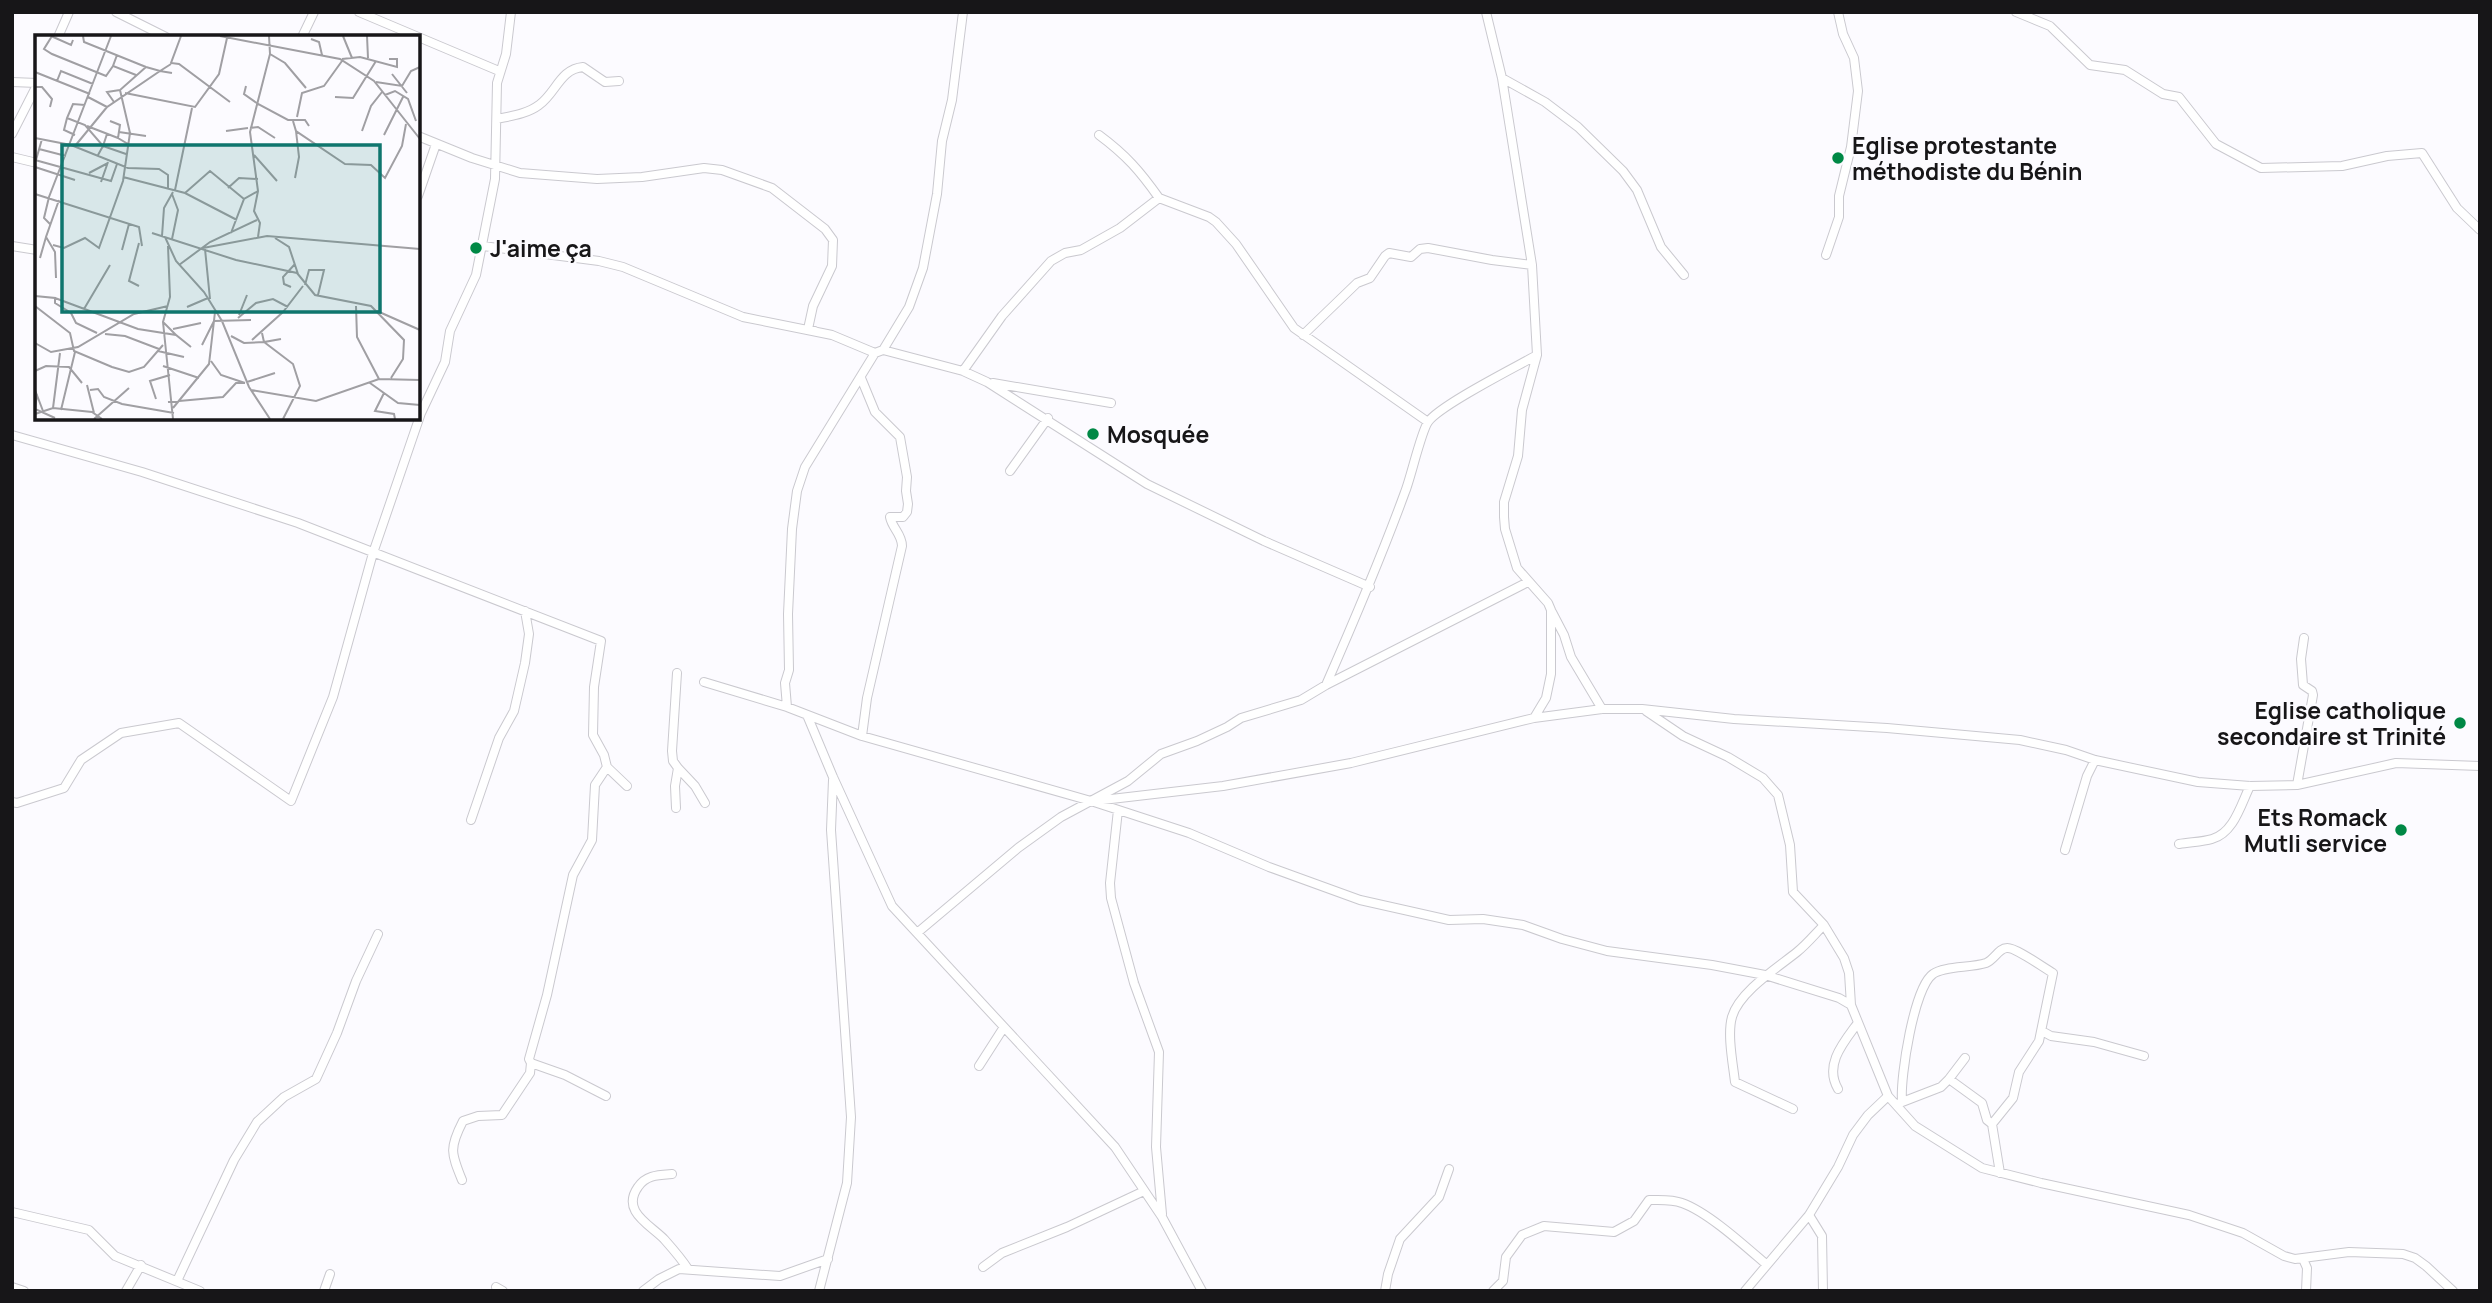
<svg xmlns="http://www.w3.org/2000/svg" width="2492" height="1303" viewBox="0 0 2492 1303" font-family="Manrope,sans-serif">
<rect width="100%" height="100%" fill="#fcfbff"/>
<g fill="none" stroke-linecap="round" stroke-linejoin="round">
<defs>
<path id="minor" d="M 116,12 L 166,37
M 359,12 L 499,71
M 2016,12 L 2050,26 L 2090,65 L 2125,70 L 2163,94 L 2179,97 L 2216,144 L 2261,168 L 2342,166 L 2387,156 L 2422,153 L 2457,208 L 2480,230
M 58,37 L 69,12
M 302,37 L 314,12
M 1502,78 L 1545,102 L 1578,127 L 1623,171 L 1637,190 L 1661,247 L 1684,275
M 12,82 L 37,83
M 497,119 C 511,116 527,114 539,105 C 556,93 560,69 583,67 L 605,82 L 619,81
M 12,134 L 37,85
M 1099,135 C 1126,155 1140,171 1159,198
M 418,136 L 472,158 L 520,173 L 597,179 L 642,177 L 704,168 L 722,170 L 772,188 L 825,229 L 833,240 L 832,266 L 813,306 L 808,329 L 815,331
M 12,157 L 37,163
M 418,196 L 436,144
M 12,246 L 37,250
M 483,246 L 599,261 L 623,267 L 743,317 L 832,335 L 875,353 L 883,350 L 963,371 L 987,382 L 1147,484 L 1264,541 L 1370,587
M 1826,255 L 1839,217 L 1839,196 L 1851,147 L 1858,91 L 1854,58 L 1843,34 L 1838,12
M 1303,335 L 1357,283 L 1370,278 L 1385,256 L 1389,253 L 1411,257 L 1420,249 L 1428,248 L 1492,260 L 1532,265
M 883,350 L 909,307 L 923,268 L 937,194 L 942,141 L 952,100 L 963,12
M 963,371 L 1002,316 L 1051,261 L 1065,253 L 1081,250 L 1120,228 L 1159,198 L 1209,217 L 1216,222 L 1236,244 L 1294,328 L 1428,422
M 861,378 L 875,412 L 900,437 L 907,477 L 906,491 L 908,504 L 907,512 L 903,517 L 890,517 C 892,528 902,534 902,546 L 867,698 L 862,736
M 993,383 L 1111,403
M 12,435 L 142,472 L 298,523 L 601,641 L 594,687 L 593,735 L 604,755 L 607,767 L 627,786
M 1010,471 L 1048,418
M 1552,612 L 1564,635 L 1571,657 L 1602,709
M 704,682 L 787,707 L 862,736 L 1091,801 L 1189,833 L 1269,867 L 1360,900 L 1449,920 L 1483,919 L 1523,925 L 1562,939 L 1607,951 L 1712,965 L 1765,975 L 1839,998 L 1851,1005 L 1888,1096 L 1915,1126 L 1982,1168 L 2041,1183 L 2189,1215 L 2243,1233 L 2284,1256 L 2295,1259 L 2349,1252 L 2403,1254 L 2415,1258 L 2426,1266 L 2453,1291
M 1326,685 C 1354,621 1381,558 1405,492 C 1411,477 1421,432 1428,422 C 1440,405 1516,367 1537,355 L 1532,265 L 1502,78 L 1486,12
M 787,707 L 785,683 L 789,670 L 788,614 L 792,529 L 797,491 L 805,467 L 875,353
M 1646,711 L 1683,736 L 1728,757 L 1763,778 L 1778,795 L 1790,845 L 1793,892 L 1824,925 L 1844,958 L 1849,973 L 1851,1005
M 807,715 L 833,777 L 892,906 L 1115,1147 L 1162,1217 L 1202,1291
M 1534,718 L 1546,698 L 1551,674 L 1551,610 L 1548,603 L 1517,568 L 1505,529 L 1504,517 L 1504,502 L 1518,456 L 1522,410 L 1537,355
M 678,768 L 695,786 L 705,803
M 2297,785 L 2313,695 L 2312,691 L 2303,685 L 2301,659 L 2304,638
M 1094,801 L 1223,786 L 1351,763 L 1534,718 L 1602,709 L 1642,709 L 1734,719 L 1887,728 L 2020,740 L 2066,750 L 2095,760 L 2198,782 L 2250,786 L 2297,785 L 2396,763 L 2480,766
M 12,802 L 17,803 L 64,788 L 81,760 L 121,733 L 179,723 L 291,801 L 333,697 L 373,553 L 421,413 L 445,362 L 450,331 L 476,275 L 495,179 L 497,83 L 506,54 L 511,12
M 676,808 L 675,786 L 678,768 L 673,761 L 672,751 L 677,673
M 1118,810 L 1110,883 L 1111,898 L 1134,983 L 1159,1052 L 1156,1147 L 1162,1214
M 471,820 L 499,738 L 514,711 L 525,663 L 529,634 L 525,611
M 2179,844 C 2190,842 2202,842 2212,839 C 2234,833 2241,804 2250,786
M 2065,850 L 2087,776 L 2095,760
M 917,933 L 1018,848 L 1061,817 L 1128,781 L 1161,754 L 1197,741 L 1227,727 L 1241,718 L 1301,700 L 1326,685 L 1528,582
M 2042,1031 L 2051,1036 L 2094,1042 L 2144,1056
M 979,1066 L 1004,1027
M 1949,1079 L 1965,1058
M 1838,1089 C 1824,1065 1843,1043 1857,1024
M 606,1096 L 565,1075 L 531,1063 L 529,1059 L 547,995 L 573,875 L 592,840 L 595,785 L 607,767
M 1902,1101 C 1900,1077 1914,987 1933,974 C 1944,966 1971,968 1986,963 C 1994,960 1999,948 2007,948 C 2015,947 2044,968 2053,973 L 2039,1041 L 2019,1072 L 2013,1098 L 1992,1124
M 1897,1104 L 1941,1087 L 1949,1079 L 1982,1103 L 1987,1120 L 1992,1124 L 2000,1173
M 1793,1109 L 1735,1082 C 1733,1064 1727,1034 1732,1017 C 1739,992 1777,968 1797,952 C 1807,944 1815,934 1824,925
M 672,1174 C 658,1175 646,1175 638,1187 C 621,1211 649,1224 664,1239 C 672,1248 681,1258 688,1269
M 462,1180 C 451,1153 449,1148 463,1121 L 478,1116 L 502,1115 L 530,1073 L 531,1063
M 12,1212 L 89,1230 L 115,1256 L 200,1291
M 1809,1215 L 1822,1236 L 1823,1291
M 2303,1259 L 2307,1268 L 2306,1291
M 983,1267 L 1002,1253 L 1067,1227 L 1144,1191
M 177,1281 L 234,1160 L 257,1122 L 284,1097 L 316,1079 L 337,1033 L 356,981 L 378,934
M 12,1287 L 24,1291
M 496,1287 L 503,1291
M 126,1291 L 141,1265
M 324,1291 L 330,1274
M 643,1291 L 659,1279 L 679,1269 L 780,1276 L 828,1259
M 819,1291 L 847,1183 L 851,1117 L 831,830 L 833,780
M 1385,1291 L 1388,1274 L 1400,1239 L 1439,1197 L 1449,1169
M 1493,1291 L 1503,1281 L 1506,1257 L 1522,1235 L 1544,1226 L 1614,1232 L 1634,1221 L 1649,1200 C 1660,1200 1672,1199 1682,1203 C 1708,1212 1746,1247 1767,1265
M 1745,1291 L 1809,1215 L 1838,1167 L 1853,1135 L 1868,1115 L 1888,1096"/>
</defs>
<!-- minor casing -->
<use href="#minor" stroke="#cac9cf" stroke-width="10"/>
<!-- minor -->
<use href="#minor" stroke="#fff" stroke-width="8"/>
</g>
<!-- markers -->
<g fill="#008845" stroke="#fcfbff" stroke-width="2.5">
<circle cx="1838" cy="158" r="7"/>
<circle cx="476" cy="248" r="7"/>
<circle cx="1093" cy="434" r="7"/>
<circle cx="2460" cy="723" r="7"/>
<circle cx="2401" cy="830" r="7"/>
</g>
<g text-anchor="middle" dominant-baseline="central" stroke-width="5" stroke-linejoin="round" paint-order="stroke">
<!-- poi labels -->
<g font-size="23" font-weight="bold" fill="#171618" stroke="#fcfbff" text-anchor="start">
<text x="1852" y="145">Eglise protestante<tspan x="1852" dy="26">méthodiste du Bénin</tspan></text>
<text x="490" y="248">J'aime ça</text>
<text x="1107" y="434">Mosquée</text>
<text x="2446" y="710" text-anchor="end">Eglise catholique<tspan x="2446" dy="26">secondaire st Trinité</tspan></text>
<text x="2387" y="817" text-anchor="end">Ets Romack<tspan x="2387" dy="26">Mutli service</tspan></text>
</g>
</g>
<!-- overview -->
<g transform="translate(35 35)">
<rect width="385" height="385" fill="#fcfbff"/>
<path fill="none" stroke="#a09fa3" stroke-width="2" d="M 16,1 L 36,10 L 38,5M 17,1 L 9,14 L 17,19 L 71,41 L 78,31M 48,1 L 49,7 L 111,32 L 125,36 L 136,29M 146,1 L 136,28 L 144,29 L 195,67M 185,1 L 305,24 L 339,46 L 385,104M 308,1 L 317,23M 332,1 L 333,23M 276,4 L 284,7 L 287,20M 235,19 L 250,28 L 271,53M 82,20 L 78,31 L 101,40M 307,24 L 325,22 L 362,32 L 362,24 L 354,24M 0,37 L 55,59M 357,39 L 372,58M 22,46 L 26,36 L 58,49M 341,47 L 367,51 L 376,36 L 385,32M 211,51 L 209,59 L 223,69 L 253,85 L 270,85 L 274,91M 0,52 L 7,52 L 17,64 L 15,72M 90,58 L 160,72 L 184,39 L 192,3M 350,60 L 360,56 L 373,64 L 381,86M 53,62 L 72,72 L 125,36 L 137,38M 300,62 L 318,63 L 341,26M 79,67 L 72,57 L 85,55M 262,82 L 267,58 L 289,51 L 307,26M 32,83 L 50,90 L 68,111 L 72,99M 75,86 L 85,90 L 83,103 L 93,109M 258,86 L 261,96 L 310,129 L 336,130 L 350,143 L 367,111 L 371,89M 52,91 L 83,103M 215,93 L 223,92 L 240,103M 191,96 L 213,93M 327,96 L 336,71 L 347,57M 84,97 L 111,101M 40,100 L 29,95 L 32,83 L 38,69 L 50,70M 349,100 L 368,62M 0,103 L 36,110 L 93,133 L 124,134 L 133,140 L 133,153M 40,111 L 72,72M 4,114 L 31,121M 63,120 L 68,111 L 91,119M 219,120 L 242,146M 0,125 L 76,146 L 82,129M 1,125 L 7,104M 0,132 L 40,145M 54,138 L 73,128M 88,142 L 150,158 L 202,185M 260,143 L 264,122 L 261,96M 66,147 L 73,127M 193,153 L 204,143 L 223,144M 140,155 L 157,73M 150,158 L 175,136 L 209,164M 0,159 L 104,192 L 107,211M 137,159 L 143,175 L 137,204M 15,189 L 9,183 L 14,162 L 76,1M 117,198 L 201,225 L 262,238 L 280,260 L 336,271 L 369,305 L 368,324 L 356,343M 196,198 L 209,164 L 223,156 L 215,97 L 235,19 L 234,1M 127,201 L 129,173 L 138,157M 130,202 L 141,226 L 169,257 L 187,286 L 214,352 L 235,384M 223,202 L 225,188 L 219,176 L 223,156M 240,203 L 254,212 L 263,239M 18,210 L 29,213 L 50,203 L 64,213 L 88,146 L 95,98 L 85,55 L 111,32M 133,211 L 135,262 L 128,287 L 141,300M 168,213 L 232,201 L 385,214M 170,214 L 175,264M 87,215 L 94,189M 5,223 L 11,202M 144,230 L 175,207 L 222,185M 21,243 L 20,217 L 11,202 L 24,165M 270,250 L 274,235 L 289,235 L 283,260M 104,251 L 94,246 L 104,208M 256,252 L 249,249 L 248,242 L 260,229M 0,261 L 20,263 L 20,268 L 36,278 L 41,288 L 62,298M 20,263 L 103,294 L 141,300 L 156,312M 0,271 L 35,298 L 39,316 L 77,332 L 94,337 L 109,332 L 128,310M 321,271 L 322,302 L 344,344M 152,272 L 173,263M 49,274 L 75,230M 342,276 L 385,295M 204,280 L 212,260M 203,283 L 221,268 L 238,264 L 253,272M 128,287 L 138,384M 138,294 L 166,288M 227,298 L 229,307 L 246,304M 70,299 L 90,301 L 124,314M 196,301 L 209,308 L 229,307 L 258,329 L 265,351 L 248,384M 217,305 L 248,277 L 268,251M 0,308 L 16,317 L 43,312 L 99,279 L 133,271M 167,310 L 179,286 L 216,285M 123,316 L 149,322M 176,326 L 186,340 L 210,348M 128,331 L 164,343M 0,336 L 11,331 L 34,332 L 47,348M 212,347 L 240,338M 335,348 L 363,368 L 385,370M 52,350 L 59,378M 0,355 L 8,376M 55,355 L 63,354 L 69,362 L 87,369 L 139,378M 216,355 L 281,366 L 344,344 L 385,345M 349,358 L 340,376 L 359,379 L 360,384M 2,359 L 0,374 L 20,383M 121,364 L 115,346 L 135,340M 133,367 L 188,362 L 201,348 L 210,348M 18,373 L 25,318M 138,373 L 174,329 L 180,277M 26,375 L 40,317M 0,379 L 18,373 L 57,377 L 67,384M 59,384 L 94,353"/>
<path fill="#0f766e" fill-opacity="0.15" stroke="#0f766e" stroke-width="3.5" d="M 27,110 L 345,110 L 345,277 L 27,277 Z"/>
<rect width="385" height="385" fill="none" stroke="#171618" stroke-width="3.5"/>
</g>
<!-- border -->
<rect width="2492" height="1303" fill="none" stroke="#171618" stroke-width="28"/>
</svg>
